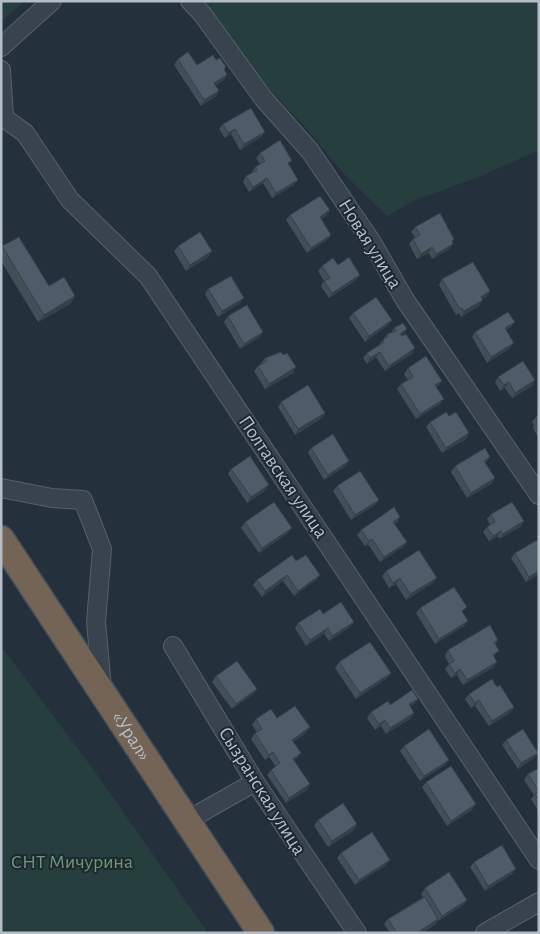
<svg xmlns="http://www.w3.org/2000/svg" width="540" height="934" viewBox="0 0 540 934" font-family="'Alegreya Sans',sans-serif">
<rect width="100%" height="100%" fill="#24313d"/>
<!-- green -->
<path fill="#263e3e" d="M 1,1 L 25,1 L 1,22 Z
M 197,1 L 539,1 L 539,150 L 479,177 L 415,200 L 387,216 L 345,175 L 305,127 L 243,61 Z
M 1,646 L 96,773 L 208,933 L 1,933 Z"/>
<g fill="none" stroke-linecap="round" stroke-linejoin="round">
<defs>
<path id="minor" d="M 190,1 L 203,15 L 263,98 L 310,151 L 371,241 L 405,300 L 539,495
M 1,47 L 52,1
M 1,70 L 4,117
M 1,116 L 25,133 L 70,200 L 148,276 L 539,860
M 1,488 L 52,498 L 83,500 L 102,549 L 96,622 L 102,688
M 173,646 L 255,782 L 357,933
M 186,821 L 255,782
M 485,933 L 539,902"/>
<g id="highway">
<path id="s1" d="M 1,539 L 261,933"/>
</g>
</defs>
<!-- minor casing -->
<use href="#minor" stroke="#56616b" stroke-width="20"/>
<!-- highway casing -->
<use href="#highway" stroke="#434e58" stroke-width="29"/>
<!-- minor -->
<use href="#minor" stroke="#38434d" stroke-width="18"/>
<!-- highway -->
<use href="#highway" stroke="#736455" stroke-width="26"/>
</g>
<!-- wall -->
<path fill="#424f59" d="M 178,59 L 197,65 L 224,70 L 227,75 L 224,80 L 216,85 L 216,96 L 201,106 L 174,65 Z
M 223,124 L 265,132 L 261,137 L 240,150 L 231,134 L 225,138 L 219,129 Z
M 260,153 L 289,165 L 294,185 L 272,198 L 263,183 L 249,192 L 243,182 L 246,176 L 252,173 L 252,172 L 255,167 L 260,164 L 256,158 Z
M 330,210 L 326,216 L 321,219 L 331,235 L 327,240 L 307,253 L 286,220 L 290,215 Z
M 415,227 L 452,242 L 453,244 L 449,249 L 432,259 L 429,253 L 417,259 L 409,244 L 413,239 L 415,238 L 411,232 Z
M 2,246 L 49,286 L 75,296 L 70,304 L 38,322 L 1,261 L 1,248 Z
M 178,246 L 212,251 L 208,257 L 186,271 L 174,251 Z
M 338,265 L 356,280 L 329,298 L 321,286 L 324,281 L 318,271 L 322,266 Z
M 442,279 L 490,291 L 486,297 L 482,299 L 483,300 L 479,306 L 461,317 L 459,313 L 456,315 L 439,285 Z
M 208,289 L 240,303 L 218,317 L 205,294 Z
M 353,313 L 392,320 L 388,325 L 365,342 L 349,318 Z
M 228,316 L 263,332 L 260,337 L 240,349 L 224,322 Z
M 515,322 L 511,327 L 506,330 L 510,348 L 487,363 L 472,337 L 475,332 Z
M 394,328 L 407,329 L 402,336 L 412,354 L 385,371 L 376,357 L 367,364 L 363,358 L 367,353 L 379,345 L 387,334 L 391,333 Z
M 265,358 L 293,373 L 265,389 L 254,371 L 258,366 L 262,364 L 261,363 Z
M 408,368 L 442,381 L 437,387 L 440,404 L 416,419 L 397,389 L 401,384 L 408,380 L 404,374 Z
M 498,377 L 532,386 L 512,398 L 505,388 L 500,391 L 495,382 Z
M 281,402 L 325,413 L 322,418 L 295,435 L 278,407 Z
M 539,415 L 539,439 L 533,428 L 534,425 L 532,422 L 536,417 Z
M 449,416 L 469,433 L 466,439 L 442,453 L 426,427 L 430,422 Z
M 311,448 L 346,466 L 324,480 L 308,453 Z
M 490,457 L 485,463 L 495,478 L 491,484 L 467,498 L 451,472 L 455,466 Z
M 231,469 L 266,490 L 247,503 L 228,474 Z
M 337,486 L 375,505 L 351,520 L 333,491 Z
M 491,514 L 524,521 L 520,527 L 499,539 L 498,536 L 489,541 L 483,532 L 487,527 L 490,525 L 487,519 Z
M 400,517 L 395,524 L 407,542 L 403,547 L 380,562 L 368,544 L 365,546 L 357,535 L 361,530 Z
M 245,522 L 288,533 L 259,553 L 241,528 Z
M 539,543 L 539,574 L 526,582 L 511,558 L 515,553 Z
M 296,561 L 320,575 L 316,580 L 294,596 L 283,581 L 262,597 L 253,585 L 257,580 Z
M 386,571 L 433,583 L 406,600 L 396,584 L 389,588 L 382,576 Z
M 420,608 L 463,613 L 464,626 L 435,644 L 416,613 Z
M 323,614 L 350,627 L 329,641 L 324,634 L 306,646 L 295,628 L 298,623 Z
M 498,640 L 495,645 L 495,656 L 494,657 L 494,667 L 463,685 L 457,675 L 451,678 L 445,669 L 449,664 L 445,656 L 448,650 Z
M 339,662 L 391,673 L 387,678 L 356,699 L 335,668 Z
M 216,676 L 257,689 L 253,694 L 232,709 L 212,682 Z
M 497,687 L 514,707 L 511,712 L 489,726 L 475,706 L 471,708 L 465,699 L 469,694 Z
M 418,699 L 414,704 L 410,706 L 414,713 L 411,718 L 386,734 L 381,726 L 375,730 L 367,718 L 371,712 L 390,705 Z
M 277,718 L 306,733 L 293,742 L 301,753 L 297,758 L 294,760 L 310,784 L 307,790 L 286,803 L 267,775 L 271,770 L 276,767 L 269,757 L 265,760 L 251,739 L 255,733 L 257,732 L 252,725 L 256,719 Z
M 506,740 L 534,758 L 518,769 L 502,745 Z
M 404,746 L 445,765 L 420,781 L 400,751 Z
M 539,768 L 539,812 L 531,799 L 534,795 L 524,780 L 528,774 Z
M 426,782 L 472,810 L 447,826 L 422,787 Z
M 318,820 L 357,824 L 354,830 L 328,847 L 314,826 Z
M 341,853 L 386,865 L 355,885 L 337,858 Z
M 474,862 L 512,874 L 485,891 L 470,867 Z
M 425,888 L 467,900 L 463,905 L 438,921 L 438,920 L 435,925 L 422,933 L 390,933 L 384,924 L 388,919 L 423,897 L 421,894 Z"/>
<!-- shaded-wall -->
<path fill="#364049" d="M 227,75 L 224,80 L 210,88 L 214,83 Z
M 219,91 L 216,96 L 201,106 L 204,100 Z
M 235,129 L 231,134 L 225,138 L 228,133 Z
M 265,132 L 261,137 L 240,150 L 244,144 Z
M 267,178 L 263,183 L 249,192 L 253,187 Z
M 298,180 L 294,185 L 272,198 L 276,193 Z
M 330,210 L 326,216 L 316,222 L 320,217 Z
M 331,235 L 327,240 L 307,253 L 311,248 Z
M 453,244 L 449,249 L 432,259 L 436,254 Z
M 432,247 L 429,253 L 417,259 L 421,254 Z
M 212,251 L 208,257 L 186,271 L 190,265 Z
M 360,275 L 356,280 L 329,298 L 332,293 Z
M 490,291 L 486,297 L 477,302 L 481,297 Z
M 75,296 L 70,304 L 38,322 L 44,315 Z
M 244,298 L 240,303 L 218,317 L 222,311 Z
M 483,300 L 479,306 L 461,317 L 464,311 Z
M 392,320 L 388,325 L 365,342 L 369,336 Z
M 515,322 L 511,327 L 501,333 L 505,328 Z
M 407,329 L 403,335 L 397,339 L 400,334 Z
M 263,332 L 260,337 L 240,349 L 244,344 Z
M 514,343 L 510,348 L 487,363 L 491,357 Z
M 415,348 L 412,354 L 385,371 L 389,366 Z
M 380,352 L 376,357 L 367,364 L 370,358 Z
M 296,367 L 293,373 L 265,389 L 269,384 Z
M 535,380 L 532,386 L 512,398 L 515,393 Z
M 442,381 L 438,386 L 432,390 L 435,385 Z
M 509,382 L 505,388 L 500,391 L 504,385 Z
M 444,399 L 440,404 L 416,419 L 420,414 Z
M 325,413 L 322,418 L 295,435 L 298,429 Z
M 469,433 L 466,439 L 442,453 L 446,448 Z
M 349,461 L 346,466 L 324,480 L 328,475 Z
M 495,478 L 491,484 L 467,498 L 471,493 Z
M 269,485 L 266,490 L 247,503 L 251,497 Z
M 379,500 L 375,505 L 351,520 L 355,515 Z
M 400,517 L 397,523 L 390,527 L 393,522 Z
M 524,521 L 520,527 L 499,539 L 503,534 Z
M 292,528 L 288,533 L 259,553 L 262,548 Z
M 501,531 L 498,536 L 489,541 L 493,536 Z
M 372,539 L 368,544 L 365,546 L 369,541 Z
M 407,542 L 403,547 L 380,562 L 384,557 Z
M 539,571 L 539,574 L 526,582 L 529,577 Z
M 287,575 L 283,581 L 262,597 L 265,591 Z
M 320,575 L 316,580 L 294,596 L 298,591 Z
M 400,578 L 396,584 L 389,588 L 393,583 Z
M 437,578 L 433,583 L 406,600 L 410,594 Z
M 468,621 L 464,626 L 435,644 L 439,639 Z
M 354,622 L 350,627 L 329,641 L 332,636 Z
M 328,628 L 324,634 L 306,646 L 310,640 Z
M 497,662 L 494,667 L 463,685 L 467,680 Z
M 460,669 L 457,675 L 451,678 L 455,673 Z
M 391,673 L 387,678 L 356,699 L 360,693 Z
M 257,689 L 253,694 L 232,709 L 236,704 Z
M 418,699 L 414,704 L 405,710 L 409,704 Z
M 479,700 L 475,706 L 471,708 L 475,703 Z
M 514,707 L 511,712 L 489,726 L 492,721 Z
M 414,713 L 411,718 L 386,734 L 390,728 Z
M 385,720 L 381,726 L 375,730 L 379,724 Z
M 310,727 L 306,733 L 288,745 L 292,740 Z
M 273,752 L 269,757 L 265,760 L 269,755 Z
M 301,753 L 297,758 L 289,764 L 293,759 Z
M 538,753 L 534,758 L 518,769 L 521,763 Z
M 449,760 L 445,765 L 420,781 L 424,776 Z
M 310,784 L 307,790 L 286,803 L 289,798 Z
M 476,804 L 472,810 L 447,826 L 451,821 Z
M 357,824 L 354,830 L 328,847 L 332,841 Z
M 390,860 L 386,865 L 355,885 L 359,880 Z
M 516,869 L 512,874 L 485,891 L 488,886 Z
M 467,900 L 463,905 L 438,921 L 442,916 Z
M 438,919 L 435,925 L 422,933 L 417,933 Z"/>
<!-- building -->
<path fill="#4d5c68" stroke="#364049" d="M 188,52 L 197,65 L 213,55 L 216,60 L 220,58 L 226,67 L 224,69 L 227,75 L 214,83 L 219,91 L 204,100 L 178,59 Z
M 251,108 L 265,132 L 244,144 L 235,129 L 228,133 L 223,124 Z
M 280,140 L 292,161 L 288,163 L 298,180 L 276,193 L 267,178 L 253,187 L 246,176 L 257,170 L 255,167 L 265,161 L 260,153 Z
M 320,196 L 330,210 L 320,217 L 331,235 L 311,248 L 290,215 Z
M 440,213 L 454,239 L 452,241 L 453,244 L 436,254 L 432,247 L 421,254 L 413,239 L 420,235 L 415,227 Z
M 200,232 L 212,251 L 190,265 L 178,246 Z
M 19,237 L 49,286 L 64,277 L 75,296 L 44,315 L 2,246 Z
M 349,257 L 360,275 L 332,293 L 324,281 L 330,278 L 322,266 L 333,258 L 338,265 Z
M 473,262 L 490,291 L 481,297 L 483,300 L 464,311 L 462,308 L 460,309 L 442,279 Z
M 231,276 L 244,298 L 222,311 L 208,289 Z
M 376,297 L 392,320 L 369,336 L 353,313 Z
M 247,305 L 263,332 L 244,344 L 228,316 Z
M 508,312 L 515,322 L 505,328 L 514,343 L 491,357 L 475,332 Z
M 403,323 L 407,329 L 400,334 L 402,336 L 406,334 L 415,348 L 389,366 L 380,352 L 370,358 L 367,353 L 384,342 L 383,340 L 388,336 L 387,334 L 396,331 L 394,328 Z
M 281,352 L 283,355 L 287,353 L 296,367 L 269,384 L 258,366 L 267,361 L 265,358 Z
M 426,356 L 442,381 L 435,385 L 444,399 L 420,414 L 401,384 L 413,377 L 408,368 Z
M 523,361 L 535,380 L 515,393 L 509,382 L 504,385 L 498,377 Z
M 308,385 L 325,413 L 298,429 L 281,402 Z
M 446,412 L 449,416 L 456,412 L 469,433 L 446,448 L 430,422 Z
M 539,415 L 539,427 L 536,422 L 539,421 L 536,417 Z
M 333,434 L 349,461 L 328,475 L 311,448 Z
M 485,448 L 490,457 L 484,461 L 495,478 L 471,493 L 455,466 Z
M 250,456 L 269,485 L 251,497 L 231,469 Z
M 360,471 L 379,500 L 355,515 L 337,486 Z
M 274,502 L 292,528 L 262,548 L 245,522 Z
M 512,502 L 524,521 L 503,534 L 501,531 L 493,536 L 487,527 L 495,522 L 491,514 Z
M 394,507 L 400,517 L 393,522 L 407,542 L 384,557 L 372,539 L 369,541 L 361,530 Z
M 537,540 L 539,543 L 539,571 L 529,577 L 515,553 Z
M 419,550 L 437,578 L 410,594 L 400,578 L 393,583 L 386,571 Z
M 292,555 L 296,561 L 306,555 L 320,575 L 298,591 L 287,575 L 265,591 L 257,580 Z
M 454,587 L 467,607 L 462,611 L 468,621 L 439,639 L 420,608 Z
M 341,602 L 354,622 L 332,636 L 328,628 L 310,640 L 298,623 L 320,609 L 323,614 Z
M 490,625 L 498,640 L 494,642 L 499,651 L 493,655 L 497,662 L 467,680 L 460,669 L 455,673 L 449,664 L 454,661 L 448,650 Z
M 370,642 L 391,673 L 360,693 L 339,662 Z
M 237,661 L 257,689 L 236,704 L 216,676 Z
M 492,679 L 497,687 L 500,685 L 514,707 L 492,721 L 479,700 L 475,703 L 469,694 Z
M 412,690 L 418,699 L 409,704 L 414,713 L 390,728 L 385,720 L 379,724 L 371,712 L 388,701 L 390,705 Z
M 295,706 L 310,727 L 292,740 L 301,753 L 293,759 L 310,784 L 289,798 L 271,770 L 280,763 L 273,752 L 269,755 L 255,733 L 262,729 L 256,719 L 271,709 L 277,718 Z
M 429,729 L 449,760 L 424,776 L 404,746 Z
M 523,729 L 538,753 L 521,763 L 506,740 Z
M 451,766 L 476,804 L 451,821 L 426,782 Z
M 539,768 L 539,800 L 535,794 L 539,791 L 528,774 Z
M 343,803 L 357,824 L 332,841 L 318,820 Z
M 372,832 L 390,860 L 359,880 L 341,853 Z
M 502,845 L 516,869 L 488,886 L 474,862 Z
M 449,872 L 467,900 L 442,916 L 425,888 Z
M 425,897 L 438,919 L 417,933 L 397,933 L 388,919 Z"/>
<g text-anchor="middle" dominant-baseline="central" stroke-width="4" stroke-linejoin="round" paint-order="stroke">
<!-- street labels -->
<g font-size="20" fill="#b4bec8" stroke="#1d2832">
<text transform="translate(370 244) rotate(58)">Новая улица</text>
<text transform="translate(283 477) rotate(56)">Полтавская улица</text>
<text stroke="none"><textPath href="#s1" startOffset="236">«Урал»</textPath></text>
<text transform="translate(262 791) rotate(58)">Сызранская улица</text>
</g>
<!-- park labels -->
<g font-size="20" fill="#6b9970" stroke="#1d2832">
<text x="72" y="862">СНТ Мичурина</text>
</g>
</g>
<!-- border -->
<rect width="540" height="934" fill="none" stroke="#b4bec8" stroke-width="5"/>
</svg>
